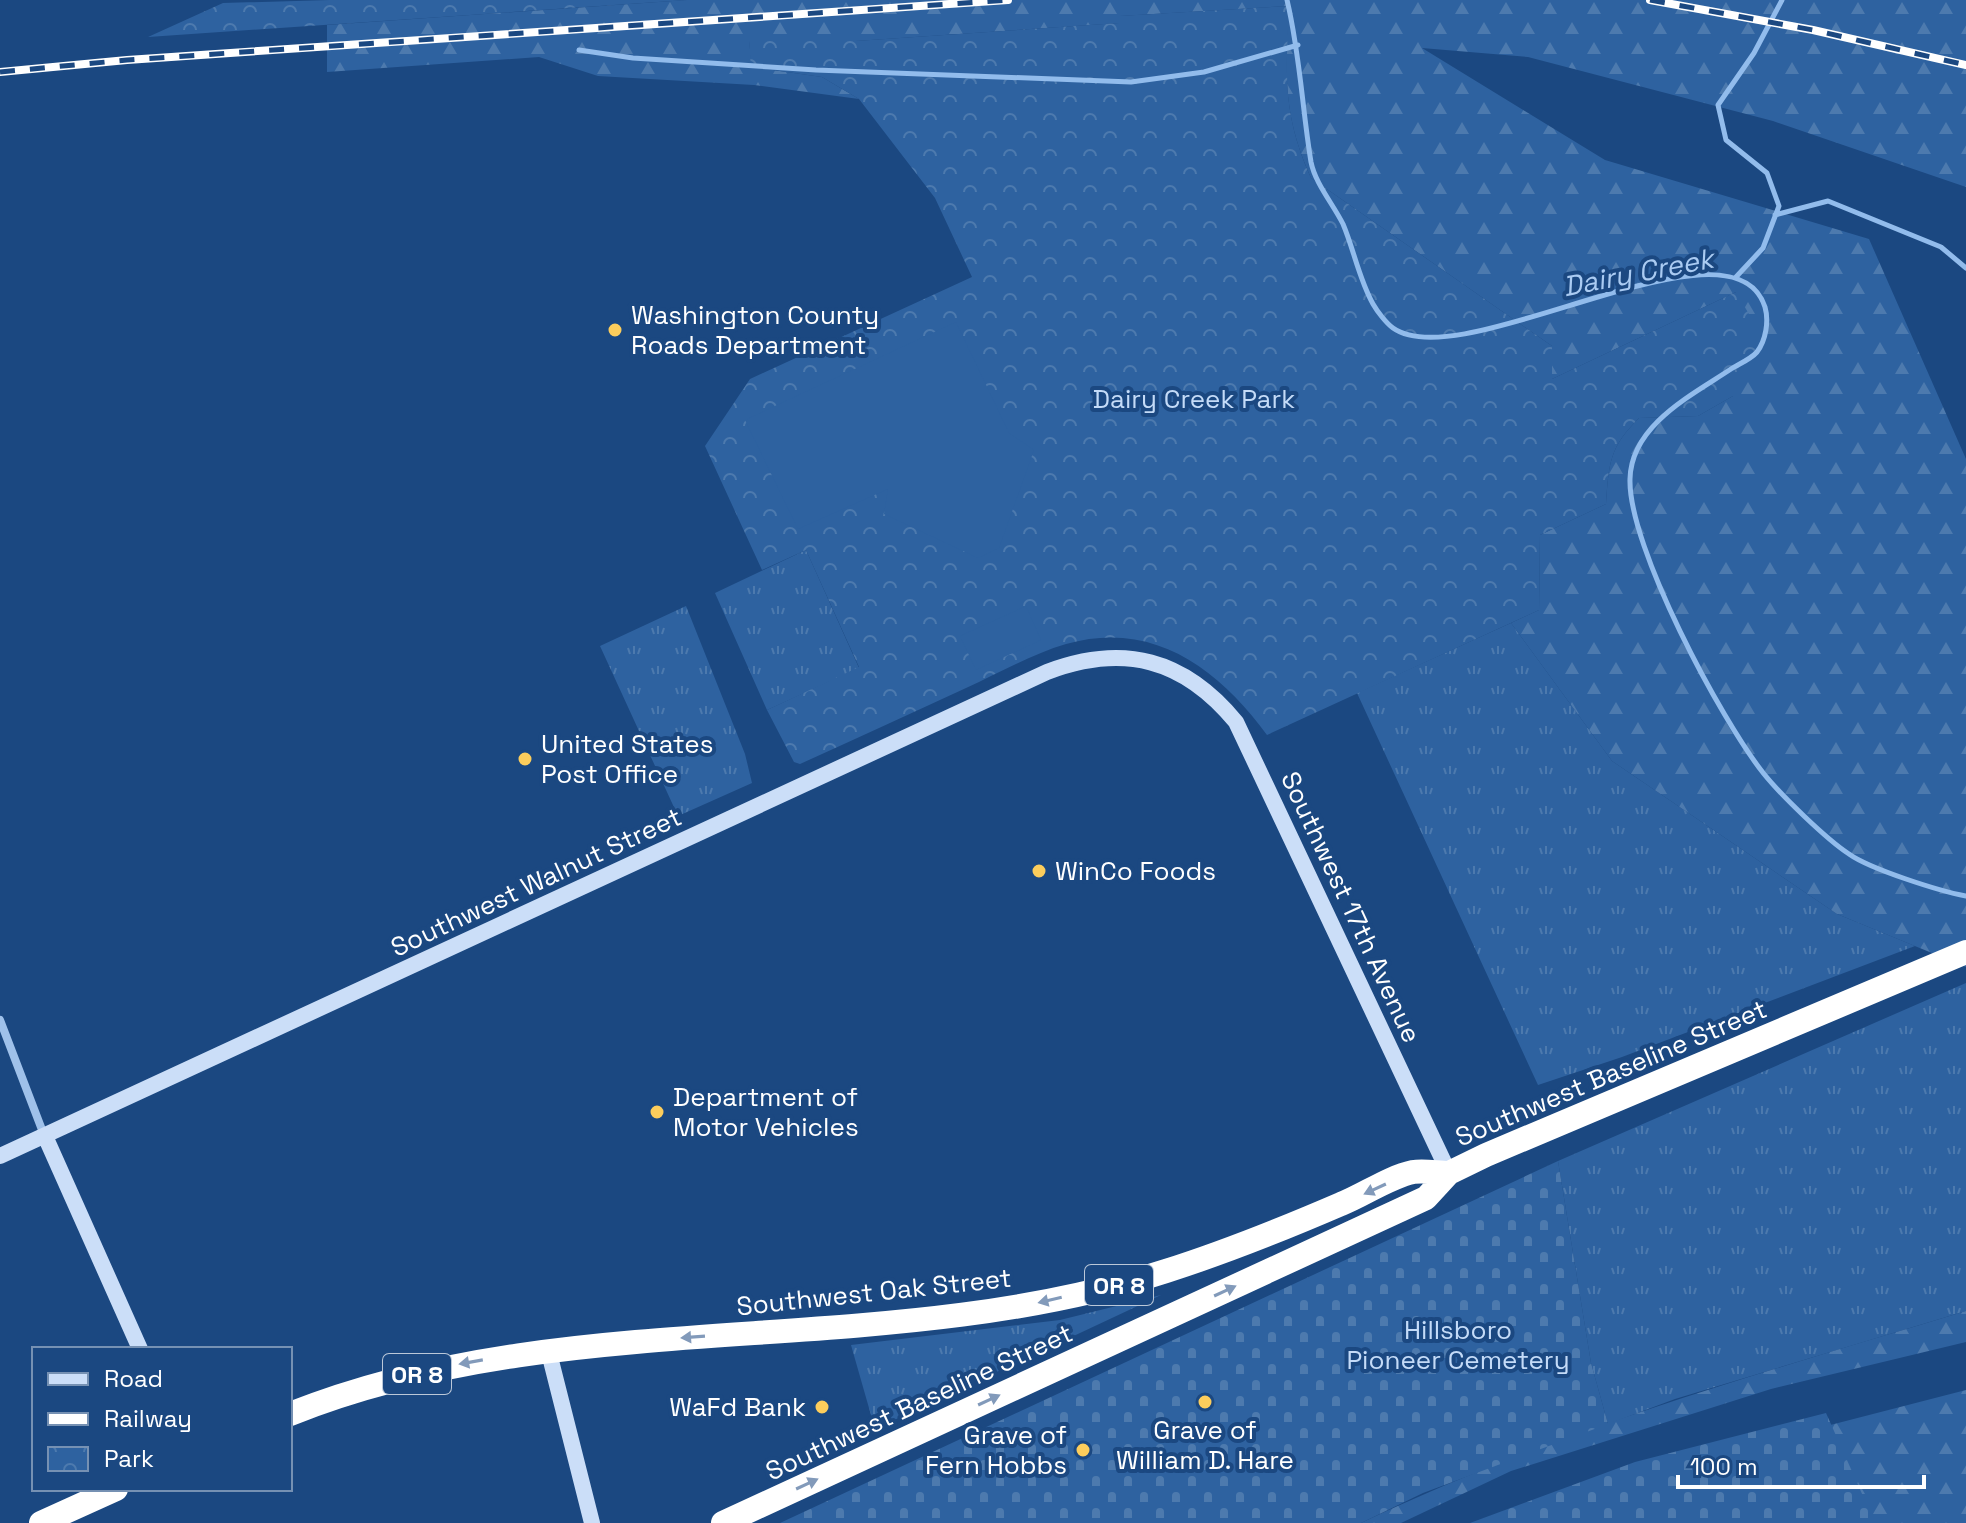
<svg xmlns="http://www.w3.org/2000/svg" width="1966" height="1523" viewBox="0 0 1966 1523" font-family="'Space Grotesk',sans-serif">
<defs>
<pattern id="grass-tufts" width="24" height="20" patternUnits="userSpaceOnUse" patternTransform="scale(2)"><rect width="24" height="20" fill="#2e62a0"/><path d="M3 7l-1-3M5 7V3M7 7l1-3M15 17l-1-3M17 17v-4M19 17l1-3" fill="none" stroke="#4d7aae"/></pattern>
<pattern id="forest-firs" width="22" height="20" patternUnits="userSpaceOnUse" patternTransform="scale(2)"><rect width="22" height="20" fill="#2e62a0"/><path d="M5 1l3.5 6h-7zM16 11l3.5 6h-7z" fill="#4d7aae"/></pattern>
<pattern id="cemetery-stones" width="16" height="16" patternUnits="userSpaceOnUse" patternTransform="scale(2)"><rect width="16" height="16" fill="#2e62a0"/><path d="M2 7V4a2 2 0 0 1 4 0v3zM10 15v-3a2 2 0 0 1 4 0v3z" fill="#4d7aae"/></pattern>
<pattern id="park-crowns" width="20" height="18" patternUnits="userSpaceOnUse" patternTransform="scale(2)"><rect width="20" height="18" fill="#2e62a0"/><path d="M2 6a3 3 0 1 1 6 0M12 15a3 3 0 1 1 6 0" fill="none" stroke="#4d7aae"/></pattern>
</defs>
<rect width="100%" height="100%" fill="#1b4881"/>
<!-- grass -->
<path fill="url(#grass-tufts)" d="M 806,550 L 859,668 L 767,710 L 715,593 Z
M 686,606 L 745,754 L 752,783 L 678,816 L 600,646 Z
M 1511,623 L 1612,761 L 1837,914 L 1915,946 L 1622,1057 L 1538,1085 L 1357,693 Z
M 1966,983 L 1966,1311 L 1675,1399 L 1608,1424 L 1591,1363 L 1558,1161 Z
M 1161,1295 L 875,1429 L 851,1345 L 1060,1320 Z"/>
<!-- forest -->
<path fill="url(#forest-firs)" d="M 687,0 L 1966,0 L 1966,187 L 1773,121 L 1528,57 L 1422,48 L 1605,160 L 1869,239 L 1966,459 L 1966,967 L 1837,914 L 1612,761 L 1511,623 L 1539,610 L 1540,535 L 1606,504 C 1609,463 1609,448 1639,418 L 1698,416 L 1733,396 L 1736,292 L 1552,379 L 1552,346 L 1311,178 C 1282,113 1286,75 1288,6 L 1120,16 L 1120,23 L 856,41 L 749,41 L 752,67 L 822,77 L 859,99 L 754,85 L 598,76 L 539,57 L 327,72 L 327,25 Z
M 1966,1311 L 1966,1342 L 1771,1389 L 1511,1471 L 1401,1523 L 1361,1523 C 1554,1431 1762,1373 1966,1311 Z
M 1966,1390 L 1966,1523 L 1490,1523 L 1587,1488 Z"/>
<!-- cemetery -->
<path fill="url(#cemetery-stones)" d="M 1558,1161 L 1591,1363 L 1608,1424 L 1423,1493 L 1361,1523 L 780,1523 Z
M 1826,1413 L 1875,1523 L 1470,1523 L 1635,1462 Z"/>
<!-- park -->
<path fill="url(#park-crowns)" d="M 330,0 L 687,0 L 148,37 L 223,3 Z
M 1289,6 C 1286,75 1282,113 1311,178 L 1552,346 L 1552,379 L 1736,292 L 1763,338 L 1759,365 L 1733,396 L 1698,416 L 1639,418 C 1609,448 1609,463 1606,504 L 1540,535 L 1539,610 L 1267,735 C 1219,669 1153,619 1066,644 C 1032,654 999,673 966,688 C 911,713 856,739 800,764 L 794,762 L 767,710 L 859,667 L 806,550 L 762,570 L 705,446 L 750,379 L 972,277 L 935,198 L 859,99 L 822,77 L 751,67 L 749,41 L 856,41 L 1119,23 L 1119,16 Z"/>
<!-- garden -->
<path fill="#2e62a0" d="M 956,322 L 1009,433 L 1034,450 L 999,548 L 978,558 L 884,514 L 888,489 L 798,529 L 745,420 Z
M 1026,606 L 1041,640 L 976,670 L 960,636 Z"/>
<g fill="none" stroke-linecap="round" stroke-linejoin="round">
<!-- stream -->
<path stroke="#92bcec" stroke-width="5" d="M 1287,0 C 1300,54 1302,107 1311,162 C 1315,183 1333,204 1343,224 C 1354,250 1359,279 1373,304 C 1377,311 1386,323 1393,328 C 1463,378 1733,206 1765,307 C 1769,321 1766,340 1757,352 C 1751,359 1739,364 1731,369 C 1692,395 1631,425 1630,479 C 1628,546 1721,720 1764,774 C 1781,795 1826,839 1849,854 C 1870,869 1939,891 1966,896
M 579,50 L 633,58 L 816,70 L 1131,82 L 1204,72 L 1298,45
M 1775,215 L 1828,201 L 1941,247 L 1966,268
M 1736,277 L 1763,248 L 1779,206 L 1767,173 L 1726,140 L 1718,105 L 1754,53 L 1782,0"/>
<!-- street -->
<path stroke="#9fc1ea" stroke-width="8" d="M 0,1020 L 44,1135"/>
<!-- secondary -->
<path stroke="#cbdef8" stroke-width="16" d="M 45,1136 L 140,1349
M 0,1156 L 1047,672 C 1124,643 1184,659 1236,722 L 1449,1173
M 548,1349 L 592,1523"/>
<!-- highway -->
<path stroke="#fff" stroke-width="24" d="M 290,1414 C 570,1302 882,1363 1166,1271 C 1226,1252 1283,1229 1341,1204 C 1364,1195 1389,1177 1413,1172 C 1424,1170 1438,1173 1449,1173
M 41,1523 L 116,1489
M 723,1523 L 1426,1198 L 1449,1173 L 1486,1155 L 1966,952"/>
<defs>
<path id="rail" d="M 1650,0 L 1813,30 L 1966,65
M 0,72 L 127,60 L 1008,0"/>
</defs>
<!-- rail casing -->
<use href="#rail" stroke="#fff" stroke-width="8"/>
<!-- rail -->
<use href="#rail" stroke="#1b4881" stroke-width="5" stroke-dasharray="15" stroke-linecap="butt"/>
</g>
<!-- one-way arrows -->
<defs><path id="oneway-solid" d="M-6-.8H1V-3.2L6.5 0L1 3.2V.8H-6Z" transform="scale(2)"/></defs>
<g fill="#829aba">
<use href="#oneway-solid" transform="translate(1375 1189) rotate(155)"/>
<use href="#oneway-solid" transform="translate(1225 1291) rotate(-25)"/>
<use href="#oneway-solid" transform="translate(1050 1300) rotate(167)"/>
<use href="#oneway-solid" transform="translate(693 1337) rotate(176)"/>
<use href="#oneway-solid" transform="translate(471 1362) rotate(170)"/>
<use href="#oneway-solid" transform="translate(989 1400) rotate(-25)"/>
<use href="#oneway-solid" transform="translate(807 1484) rotate(-25)"/>
</g>
<!-- markers -->
<g fill="#fccd5c" stroke="#1b4881" stroke-width="3">
<circle cx="615" cy="330" r="8"/>
<circle cx="525" cy="759" r="8"/>
<circle cx="1039" cy="871" r="8"/>
<circle cx="657" cy="1112" r="8"/>
<circle cx="1205" cy="1402" r="8"/>
<circle cx="822" cy="1407" r="8"/>
<circle cx="1083" cy="1450" r="8"/>
</g>
<g text-anchor="middle" dominant-baseline="central" stroke-width="8" stroke-linejoin="round" paint-order="stroke">
<!-- shield labels -->
<g fill="#1b4881" stroke="#bbc8d9" stroke-width="2">
<rect x="1085" y="1265" width="68" height="40" rx="6"/>
<rect x="383" y="1354" width="68" height="40" rx="6"/>
</g>
<g font-size="24" font-weight="bold" fill="#fff">
<text x="1119" y="1285">OR 8</text>
<text x="417" y="1374">OR 8</text>
</g>
<!-- poi labels -->
<g font-size="26" fill="#fff" stroke="#1b4881" text-anchor="start">
<text x="631" y="315">Washington County<tspan x="631" dy="30">Roads Department</tspan></text>
<text x="541" y="744">United States<tspan x="541" dy="30">Post Office</tspan></text>
<text x="1055" y="871">WinCo Foods</text>
<text x="673" y="1097">Department of<tspan x="673" dy="30">Motor Vehicles</tspan></text>
<text x="806" y="1407" text-anchor="end">WaFd Bank</text>
<text x="1205" y="1430" text-anchor="middle">Grave of<tspan x="1205" dy="30">William D. Hare</tspan></text>
<text x="1067" y="1435" text-anchor="end">Grave of<tspan x="1067" dy="30">Fern Hobbs</tspan></text>
</g>
<!-- park labels -->
<g font-size="26" fill="#c4dbf8" stroke="#1b4881">
<text x="1194" y="399">Dairy Creek Park</text>
<text x="1458" y="1330">Hillsboro<tspan x="1458" dy="30">Pioneer Cemetery</tspan></text>
</g>
<!-- street labels -->
<g font-size="26" fill="#fff" stroke="#1b4881">
<text transform="translate(536 882) rotate(-25)">Southwest Walnut Street</text>
<text transform="translate(1351 907) rotate(65)">Southwest 17th Avenue</text>
<text transform="translate(1611 1073) rotate(-23)">Southwest Baseline Street</text>
<text transform="translate(874 1292) rotate(-6)">Southwest Oak Street</text>
<text transform="translate(919 1402) rotate(-25)">Southwest Baseline Street</text>
</g>
<!-- water labels -->
<g font-size="28" font-style="italic" fill="#aacbf2" stroke="#1b4881">
<text transform="translate(1638 272) rotate(-11)">Dairy Creek</text>
</g>
</g>
<!-- legend -->
<rect x="32" y="1347" width="260" height="144" fill="#1b4881" stroke="#7691b3" stroke-width="2"/>
<rect x="48" y="1373" width="40" height="12" fill="#cbdef8" stroke="#7691b3" stroke-width="2"/>
<text x="104" y="1387" font-size="24" fill="#ffffff">Road</text>
<rect x="48" y="1413" width="40" height="12" fill="#ffffff" stroke="#7691b3" stroke-width="2"/>
<text x="104" y="1427" font-size="24" fill="#ffffff">Railway</text>
<rect x="48" y="1447" width="40" height="24" fill="url(#park-crowns)" stroke="#7691b3" stroke-width="2"/>
<text x="104" y="1467" font-size="24" fill="#ffffff">Park</text>
<!-- scale -->
<path d="M1678 1475v12h246v-12" fill="none" stroke="#ffffff" stroke-width="4"/>
<text x="1690" y="1475" font-size="24" fill="#ffffff" stroke="#1b4881" stroke-width="6" paint-order="stroke">100 m</text>
</svg>
